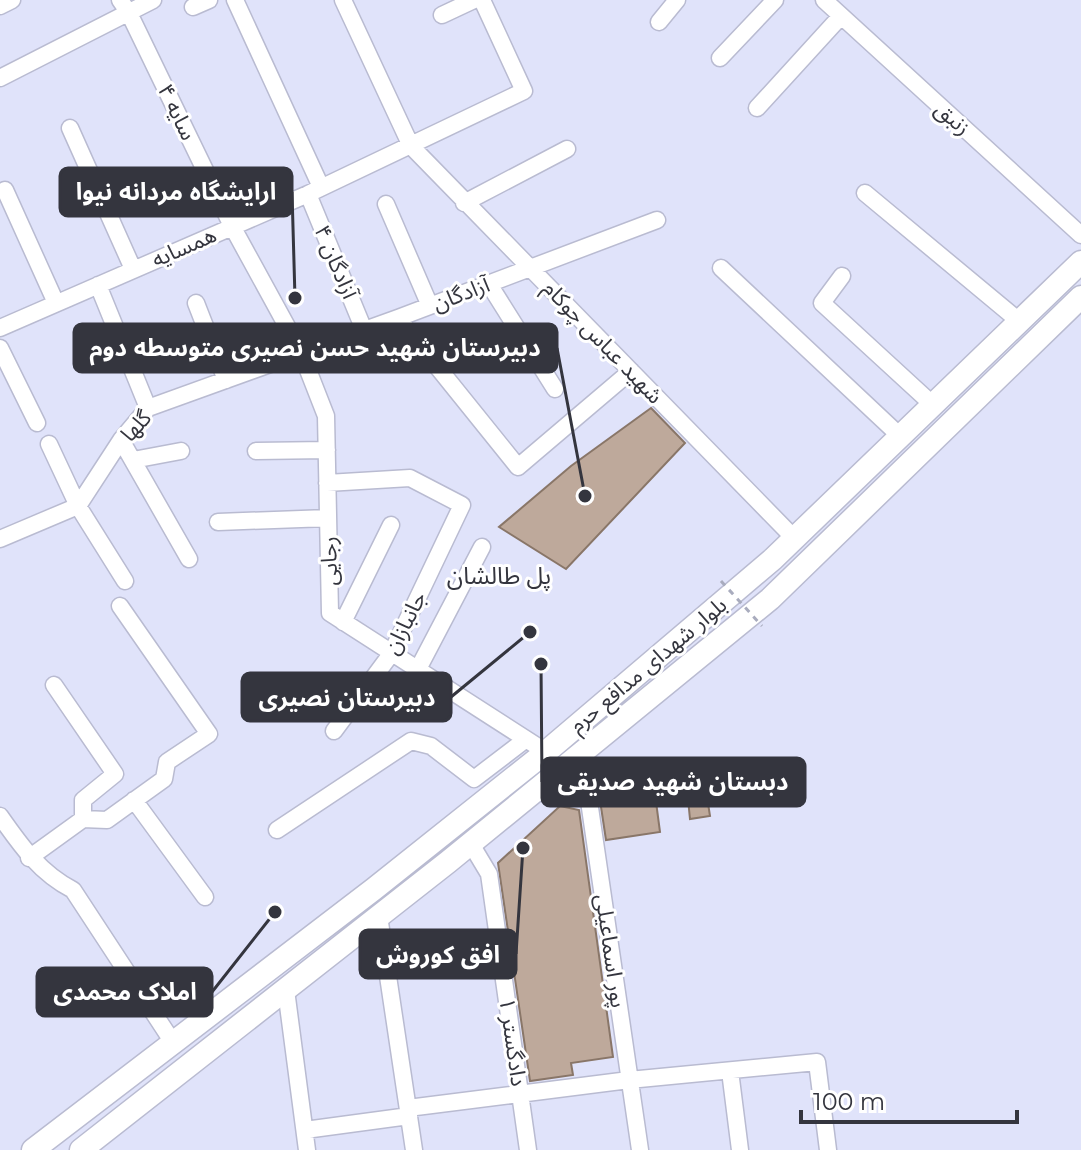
<svg xmlns="http://www.w3.org/2000/svg" width="1081" height="1150" viewBox="0 0 1081 1150" font-family="Montserrat,'Noto Sans Arabic',sans-serif">
<rect width="100%" height="100%" fill="#e0e3fa"/>
<!-- building -->
<path fill="#bea99b" stroke="#897668" stroke-width="2" d="M 651,408 L 685,443 L 566,569 L 499,527 L 571,466 Z
M 653,779 L 660,832 L 606,840 L 598,787 Z
M 707,797 L 710,816 L 690,819 L 688,799 Z
M 560,806 L 579,810 L 613,1057 L 571,1063 L 573,1075 L 530,1081 L 498,863 Z"/>
<g fill="none" stroke-linecap="round" stroke-linejoin="round">
<defs>
<path id="minor" d="M 120,0 L 129,13 L 232,226 L 301,352 L 326,416 L 330,613 L 546,752
M 235,0 L 321,187
M 343,0 L 411,146 L 794,538
M 824,0 L 1081,235
M 0,6 L 12,0
M 193,7 L 209,0
M 442,15 L 474,0
M 659,22 L 677,0
M 720,58 L 775,0
M 0,78 L 153,0
M 757,108 L 841,16
M 70,128 L 133,269
M 5,190 L 56,303
M 865,193 L 1019,321
M 308,194 L 364,330
M 464,203 L 567,149
M 386,204 L 430,306
M 721,268 L 900,436
M 842,276 L 822,303 L 932,404
M 489,284 L 555,389
M 98,285 L 148,408
M 196,303 L 226,380
M 398,318 L 518,467 L 631,371
M 0,328 L 308,194 L 524,91 L 482,0
M 0,348 L 37,423
M 121,440 L 189,559
M 49,444 L 78,506 L 125,581
M 256,451 L 327,450
M 133,460 L 181,451
M 327,483 L 410,478 L 462,505 L 391,654 L 334,731
M 218,522 L 328,518
M 0,539 L 78,506 L 121,440 L 148,408 L 398,318 L 657,220
M 343,622 L 391,525
M 417,671 L 482,547
M 54,685 L 115,774 L 83,800 L 83,819
M 582,753 L 640,1150
M 134,800 L 205,897
M 0,816 C 21,846 40,873 73,890 L 174,1044
M 83,819 L 107,820 L 164,779 L 167,762 L 209,734 L 120,606
M 277,830 L 411,741 L 431,746 L 474,779 L 525,740
M 471,844 L 489,874 L 528,1150
M 29,858 L 83,819
M 379,916 L 414,1150
M 286,990 L 307,1150
M 730,1071 L 740,1150
M 408,1108 L 629,1080 L 817,1062 L 828,1150
M 305,1130 L 409,1116"/>
<path id="major" d="M 33,1150 L 374,889 L 546,752 L 773,559 L 1081,262
M 81,1150 L 448,862 L 770,599 L 1081,297"/>
</defs>
<!-- minor casing -->
<use href="#minor" stroke="#b9bbd1" stroke-width="19"/>
<!-- major casing -->
<use href="#major" stroke="#b9bbd1" stroke-width="25"/>
<!-- minor -->
<use href="#minor" stroke="#fff" stroke-width="16"/>
<!-- major -->
<use href="#major" stroke="#fff" stroke-width="22"/>
<!-- path-bridge -->
<path stroke="#a9acbe" stroke-width="3" stroke-dasharray="6 6" stroke-linecap="butt" d="M 721,581 L 762,626"/>
</g>
<g text-anchor="middle" dominant-baseline="central" stroke-width="6" stroke-linejoin="round" paint-order="stroke">
<!-- street labels -->
<g font-size="22" fill="#34353e" stroke="#fff">
<text transform="translate(177 112) rotate(64)">سایه ۴</text>
<text transform="translate(953 118) rotate(42)">زنبق</text>
<text transform="translate(184 247) rotate(-24)">همسایه</text>
<text transform="translate(336 262) rotate(67)">آزادگان ۴</text>
<text transform="translate(461 294) rotate(-21)">آزادگان</text>
<text transform="translate(603 342) rotate(46)">شهید عباس چوکام</text>
<text transform="translate(136 426) rotate(-48)">گلها</text>
<text transform="translate(329 561) rotate(-91)">رجایی</text>
<text transform="translate(405 623) rotate(-63)">جانبازان</text>
<text transform="translate(648 665) rotate(-40)">بلوار شهدای مدافع حرم</text>
<text transform="translate(611 951) rotate(82)">پور اسماعیلی</text>
<text transform="translate(513 1042) rotate(82)">دادگستر ۱</text>
</g>
<!-- neighbourhood labels -->
<g font-size="24" fill="#34353e" stroke="#fff">
<text x="499" y="575">پل طالشان</text>
</g>
</g>
<!-- callouts -->
<path fill="none" stroke="#34353e" stroke-width="3" d="M295 298L292 192M585 496L557 348M530 632L451 697M541 664L542 782M523 848L516 954M275 912L212 992"/>
<g fill="#34353e" stroke="#fff" stroke-width="3">
<circle cx="295" cy="298" r="8"/>
<circle cx="585" cy="496" r="8"/>
<circle cx="530" cy="632" r="8"/>
<circle cx="541" cy="664" r="8"/>
<circle cx="523" cy="848" r="8"/>
<circle cx="275" cy="912" r="8"/>
</g>
<g fill="#34353e" stroke="#34353e" stroke-width="3">
<rect x="60" y="168" width="232" height="48" rx="8"/>
<rect x="74" y="324" width="483" height="48" rx="8"/>
<rect x="242" y="673" width="209" height="48" rx="8"/>
<rect x="542" y="758" width="263" height="48" rx="8"/>
<rect x="360" y="930" width="156" height="48" rx="8"/>
<rect x="37" y="968" width="175" height="48" rx="8"/>
</g>
<g font-size="24" text-anchor="middle" font-weight="bold" fill="#fff">
<text x="176" y="200">ارایشگاه مردانه نیوا</text>
<text x="315" y="356">دبیرستان شهید حسن نصیری متوسطه دوم</text>
<text x="347" y="706">دبیرستان نصیری</text>
<text x="673" y="790">دبستان شهید صدیقی</text>
<text x="438" y="963">افق کوروش</text>
<text x="125" y="1000">املاک محمدی</text>
</g>
<!-- scale -->
<path d="M801 1110v12h216v-12" fill="none" stroke="#34353e" stroke-width="4"/>
<text x="813" y="1110" font-size="24" fill="#34353e" stroke="#ffffff" stroke-width="6" paint-order="stroke">100 m</text>
</svg>
